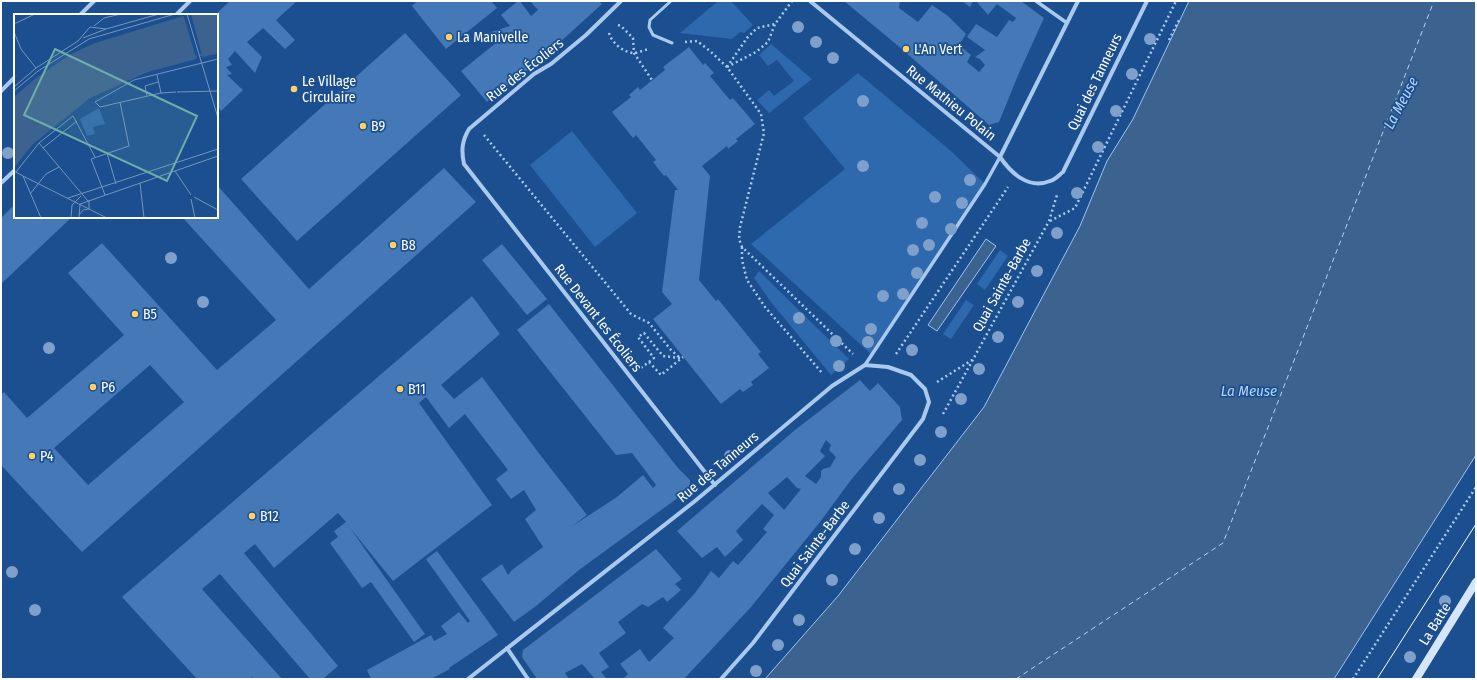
<svg xmlns="http://www.w3.org/2000/svg" width="1477" height="680" viewBox="0 0 1477 680" font-family="'Fira Sans Condensed',sans-serif">
<rect width="100%" height="100%" fill="#1b4f8f"/>
<!-- green -->
<path fill="#2e69ad" d="M 718,1 L 731,1 L 753,25 L 744,33 L 740,32 L 732,39 L 680,33 Z
M 771,44 L 812,79 L 769,113 L 757,100 L 769,90 L 774,96 L 794,81 L 777,60 L 768,66 L 759,55 Z
M 858,73 L 951,151 L 985,184 L 872,355 L 751,244 L 845,169 L 803,118 Z
M 572,131 L 637,213 L 595,247 L 530,165 Z
M 1000,250 L 1008,256 L 985,290 L 977,284 Z
M 759,271 L 849,359 L 831,375 L 771,302 L 754,278 Z
M 966,300 L 974,305 L 951,339 L 943,334 Z"/>
<!-- water -->
<path fill="#3c6290" stroke="#9cc4f0" d="M 1189,1 L 1476,1 L 1476,455 L 1334,679 L 765,679 L 838,596 L 984,407 L 1080,226 L 1107,161 L 1133,119 Z
M 986,239 L 996,246 L 937,331 L 928,325 Z"/>
<g fill="none" stroke-linecap="round" stroke-linejoin="round">
<!-- ferry -->
<path stroke="#b5d3f5" stroke-width="1" stroke-dasharray="5 4" stroke-linecap="butt" d="M 1016,679 L 1223,543 L 1434,1"/>
</g>
<!-- building -->
<path fill="#4478b7" fill-rule="evenodd" d="M 230,1 L 297,1 L 276,20 L 295,40 L 285,49 L 263,28 L 247,42 L 262,57 L 255,73 L 235,51 L 228,59 L 232,65 L 226,67 L 232,74 L 227,75 L 243,90 L 221,111 L 217,106 L 217,15 L 215,15 Z
M 417,1 L 491,1 L 497,8 L 446,49 L 412,6 Z
M 518,1 L 520,1 L 531,16 L 538,10 L 530,1 L 599,1 L 602,4 L 538,62 L 487,102 L 461,71 L 496,43 L 488,33 L 510,26 L 501,15 Z
M 844,1 L 900,1 L 899,8 L 918,22 L 932,5 L 948,16 L 966,34 L 959,45 L 971,55 L 967,62 L 979,72 L 985,65 L 980,59 L 975,57 L 985,50 L 967,37 L 976,24 L 997,37 L 1009,20 L 1013,22 L 1016,18 L 997,4 L 988,15 L 976,1 L 1021,1 L 1044,18 L 1019,73 L 999,122 L 989,125 L 897,45 Z
M 962,1 L 973,1 L 970,7 Z
M 405,33 L 461,95 L 297,241 L 241,179 Z
M 689,47 L 703,65 L 705,63 L 714,73 L 710,76 L 730,100 L 733,98 L 755,124 L 736,139 L 738,141 L 728,149 L 727,146 L 702,166 L 710,176 L 699,280 L 716,301 L 718,299 L 761,352 L 758,354 L 769,368 L 751,382 L 753,385 L 743,392 L 740,389 L 721,404 L 653,319 L 672,304 L 662,292 L 675,190 L 678,190 L 666,175 L 664,176 L 653,162 L 656,160 L 636,135 L 633,138 L 612,112 L 631,97 L 629,95 L 638,87 L 640,90 L 665,70 L 663,67 Z
M 444,168 L 476,202 L 82,552 L 1,465 L 1,395 L 4,392 L 27,418 L 124,335 L 68,273 L 102,243 L 217,370 L 276,320 L 182,217 L 217,217 L 217,185 L 309,289 ZM 150,365 L 184,402 L 88,485 L 54,448 Z
M 15,204 L 15,217 L 72,217 L 1,284 L 1,218 Z
M 502,244 L 547,299 L 527,315 L 482,260 Z
M 472,296 L 500,334 L 441,385 L 454,399 L 482,377 L 538,452 L 587,515 L 571,527 L 617,497 L 643,475 L 653,488 L 656,485 L 632,453 L 616,455 L 517,330 L 549,304 L 678,468 L 690,480 L 690,489 L 579,570 L 536,606 L 514,622 L 481,579 L 502,564 L 508,575 L 512,570 L 543,547 L 525,519 L 536,510 L 524,490 L 511,499 L 496,479 L 508,470 L 465,414 L 449,428 L 426,397 L 419,403 L 492,505 L 393,581 L 350,528 L 425,634 L 414,642 L 371,582 L 362,588 L 330,543 L 338,537 L 334,531 L 346,522 L 338,513 L 274,568 L 255,544 L 244,553 L 338,666 L 323,679 L 310,679 L 220,574 L 202,589 L 282,679 L 254,679 L 252,677 L 250,679 L 197,679 L 122,597 Z
M 860,380 L 870,391 L 878,383 L 900,407 L 902,420 L 851,480 L 820,522 L 751,607 L 684,679 L 623,679 L 628,674 L 620,664 L 640,649 L 649,662 L 674,638 L 663,628 L 695,593 L 711,571 L 719,578 L 733,561 L 738,565 L 767,532 L 763,529 L 774,515 L 762,504 L 736,531 L 743,540 L 725,557 L 717,547 L 702,558 L 677,531 L 795,430 ZM 826,440 L 831,445 L 829,450 L 836,457 L 830,467 L 823,469 L 821,471 L 821,477 L 816,484 L 805,476 L 825,456 L 820,451 ZM 787,477 L 797,488 L 801,489 L 784,510 L 768,493 Z
M 656,549 L 682,579 L 675,584 L 681,590 L 667,602 L 663,597 L 648,607 L 642,604 L 618,622 L 626,633 L 599,653 L 609,667 L 601,672 L 607,679 L 595,679 L 582,664 L 565,673 L 569,679 L 537,679 L 522,657 L 523,650 Z
M 437,551 L 498,635 L 449,668 L 450,669 L 431,679 L 371,679 L 367,670 L 431,635 L 434,641 L 447,634 L 441,626 L 459,612 L 468,623 L 470,621 L 426,559 Z"/>
<g fill="none" stroke-linecap="round" stroke-linejoin="round">
<!-- path -->
<path stroke="#a9c9ee" stroke-width="2.5" stroke-dasharray="2 3" stroke-linecap="butt" d="M 618,25 L 621,26 L 633,38 L 634,53 L 652,80
M 609,33 C 612,43 623,52 633,53 C 638,53 644,50 649,49
M 1169,40 L 1180,18
M 685,42 L 697,41 L 710,51 L 727,67 L 761,114 L 764,133 L 740,227 L 739,239 L 742,247 L 853,354
M 727,67 L 747,38 L 757,28 L 775,24 L 792,1
M 727,67 L 756,52 L 768,42 L 775,24
M 484,135 L 631,314 L 649,323 L 671,350 L 680,358
M 1050,221 L 1075,208 L 1176,1
M 742,247 L 742,260 L 747,280 L 765,307 L 823,374
M 896,354 L 1008,187
M 649,362 L 661,375 L 683,357
M 641,368 L 654,358 L 638,337 L 644,333 L 663,356 L 680,358
M 937,382 L 972,360
M 943,414 L 1049,221 L 1057,195
M 1353,679 L 1476,487"/>
<!-- service -->
<path stroke="#a9c9ee" stroke-width="3" d="M 671,1 L 650,20 L 649,27 L 653,35 L 672,43"/>
<!-- pedestrian -->
<path stroke="#a9c9ee" stroke-width="3.5" d="M 1036,1 L 1067,23
M 865,365 L 985,184 L 1000,157"/>
<!-- minor -->
<path stroke="#a9c9ee" stroke-width="4" d="M 621,1 L 586,35 L 551,64 L 534,74 L 469,129 C 462,141 461,150 464,164 L 715,485
M 810,1 L 1000,157 C 1011,173 1029,190 1050,181 C 1055,180 1059,175 1063,172 L 1147,1
M 80,15 L 94,1
M 176,15 L 190,1
M 1,91 L 15,77
M 1000,157 L 1078,1
M 1,183 L 15,170
M 507,648 L 528,679
M 468,679 L 695,501 L 832,386 L 865,365 L 888,367 L 911,375 L 925,389 L 929,402 L 923,419 L 753,643 L 721,679"/>
<!-- secondary -->
<path stroke="#d6e6fa" stroke-width="8" d="M 1416,679 L 1476,582"/>
<!-- tram -->
<path stroke="#fff" stroke-width="1" d="M 1377,679 L 1476,524"/>
</g>
<!-- trees -->
<g fill="#7ea0ca">
<circle cx="798" cy="27" r="6"/>
<circle cx="1150" cy="39" r="6"/>
<circle cx="816" cy="42" r="6"/>
<circle cx="833" cy="58" r="6"/>
<circle cx="1132" cy="74" r="6"/>
<circle cx="863" cy="101" r="6"/>
<circle cx="1116" cy="111" r="6"/>
<circle cx="1098" cy="147" r="6"/>
<circle cx="8" cy="153" r="6"/>
<circle cx="863" cy="166" r="6"/>
<circle cx="970" cy="180" r="6"/>
<circle cx="1077" cy="193" r="6"/>
<circle cx="935" cy="197" r="6"/>
<circle cx="962" cy="203" r="6"/>
<circle cx="922" cy="223" r="6"/>
<circle cx="951" cy="229" r="6"/>
<circle cx="1057" cy="233" r="6"/>
<circle cx="929" cy="245" r="6"/>
<circle cx="913" cy="250" r="6"/>
<circle cx="171" cy="258" r="6"/>
<circle cx="1037" cy="271" r="6"/>
<circle cx="917" cy="273" r="6"/>
<circle cx="903" cy="294" r="6"/>
<circle cx="883" cy="296" r="6"/>
<circle cx="203" cy="302" r="6"/>
<circle cx="1018" cy="302" r="6"/>
<circle cx="799" cy="318" r="6"/>
<circle cx="871" cy="329" r="6"/>
<circle cx="998" cy="337" r="6"/>
<circle cx="836" cy="341" r="6"/>
<circle cx="868" cy="342" r="6"/>
<circle cx="49" cy="348" r="6"/>
<circle cx="912" cy="350" r="6"/>
<circle cx="839" cy="366" r="6"/>
<circle cx="979" cy="369" r="6"/>
<circle cx="961" cy="399" r="6"/>
<circle cx="941" cy="432" r="6"/>
<circle cx="730" cy="456" r="6"/>
<circle cx="920" cy="460" r="6"/>
<circle cx="899" cy="489" r="6"/>
<circle cx="879" cy="518" r="6"/>
<circle cx="855" cy="549" r="6"/>
<circle cx="12" cy="572" r="6"/>
<circle cx="832" cy="580" r="6"/>
<circle cx="1445" cy="601" r="6"/>
<circle cx="35" cy="610" r="6"/>
<circle cx="799" cy="620" r="6"/>
<circle cx="778" cy="645" r="6"/>
<circle cx="1410" cy="657" r="6"/>
<circle cx="756" cy="671" r="6"/>
</g>
<!-- markers -->
<g fill="#ffd166" stroke="#1b4f8f" stroke-width="1.5">
<circle cx="449" cy="37" r="4"/>
<circle cx="906" cy="49" r="4"/>
<circle cx="294" cy="89" r="4"/>
<circle cx="363" cy="126" r="4"/>
<circle cx="393" cy="245" r="4"/>
<circle cx="135" cy="314" r="4"/>
<circle cx="93" cy="387" r="4"/>
<circle cx="400" cy="389" r="4"/>
<circle cx="32" cy="456" r="4"/>
<circle cx="252" cy="516" r="4"/>
</g>
<g text-anchor="middle" dominant-baseline="central" stroke-width="3.5" stroke-linejoin="round" paint-order="stroke">
<!-- poi labels -->
<g font-size="14" fill="#fff" stroke="#1b4f8f" text-anchor="start">
<text x="457" y="37">La Manivelle</text>
<text x="914" y="49">L'An Vert</text>
<text x="302" y="81">Le Village<tspan x="302" dy="16">Circulaire</tspan></text>
<text x="371" y="126">B9</text>
<text x="401" y="245">B8</text>
<text x="143" y="314">B5</text>
<text x="101" y="387">P6</text>
<text x="408" y="389">B11</text>
<text x="40" y="456">P4</text>
<text x="260" y="516">B12</text>
</g>
<!-- street labels -->
<g font-size="14" fill="#fff" stroke="#1b4f8f">
<text transform="translate(525 70) rotate(-38)">Rue des Écoliers</text>
<text transform="translate(1095 82) rotate(-64)">Quai des Tanneurs</text>
<text transform="translate(951 103) rotate(39)">Rue Mathieu Polain</text>
<text transform="translate(1002 285) rotate(-61)">Quai Sainte-Barbe</text>
<text transform="translate(598 318) rotate(52)">Rue Devant les Écoliers</text>
<text transform="translate(718 467) rotate(-40)">Rue des Tanneurs</text>
<text transform="translate(815 544) rotate(-53)">Quai Sainte-Barbe</text>
<text transform="translate(1435 624) rotate(-58)">La Batte</text>
</g>
<!-- water labels -->
<g font-size="15" font-style="italic" fill="#b5d3f5" stroke="#1b4f8f">
<text transform="translate(1401 103) rotate(-62)">La Meuse</text>
<text x="1249" y="391">La Meuse</text>
</g>
</g>
<!-- overview -->
<g transform="translate(14 14)">
<rect width="204" height="204" fill="#1b4f8f"/>
<path d="M 85,94 L 91,110 L 79,113 L 81,120 L 73,122 L 66,105 Z" fill="#2e69ad"/>
<path d="M 176,0 L 204,0 L 204,39 L 134,58 L 76,84 L 18,131 L 0,154 L 0,83 L 22,64 L 57,40 L 81,29 Z" fill="#3c6290"/>
<path d="M 169,0 L 177,0 L 189,45 L 183,47 Z" fill="#1b4f8f"/>
<path fill="none" stroke="#3c6290" stroke-width="2" d="M 186,41 L 204,39M 0,117 L 59,60 L 183,42"/>
<path fill="none" stroke="#7695bc" stroke-width="1" d="M 173,0 L 204,104M 0,10 L 21,0M 80,12 L 90,4 L 107,0M 0,18 L 7,35 L 22,54M 69,24 L 92,15 L 145,0M 143,61 L 147,79M 0,73 L 22,54 L 64,27 L 76,13 L 92,15M 0,77 L 24,57 L 75,25 L 161,0M 162,78 L 147,79 L 86,93 L 81,88 L 120,66 L 204,45M 163,78 L 204,77M 133,82 L 131,72 L 144,68M 25,129 L 74,187M 29,134 L 63,107M 93,139 L 102,170M 0,157 L 9,162 L 27,204M 161,157 L 177,181M 2,158 L 25,129 L 59,102 L 81,143M 9,162 L 93,204M 126,169 L 130,204M 16,180 L 32,160 L 45,153M 91,181 L 77,145 L 115,132 L 106,88M 180,183 L 204,196M 54,184 L 204,135M 177,185 L 181,204M 66,190 L 204,142M 65,201 L 69,196 L 75,195 L 75,186M 57,204 L 58,191 L 67,182M 65,204 L 66,190"/>
<path fill="#6fada8" fill-opacity="0.15" stroke="#6fada8" stroke-width="2" d="M 41,35 L 183,102 L 153,167 L 10,101 Z"/>
<rect width="204" height="204" fill="none" stroke="#fff" stroke-width="2"/>
</g>
<!-- border -->
<rect width="1477" height="680" fill="none" stroke="#ffffff" stroke-width="4"/>
</svg>
